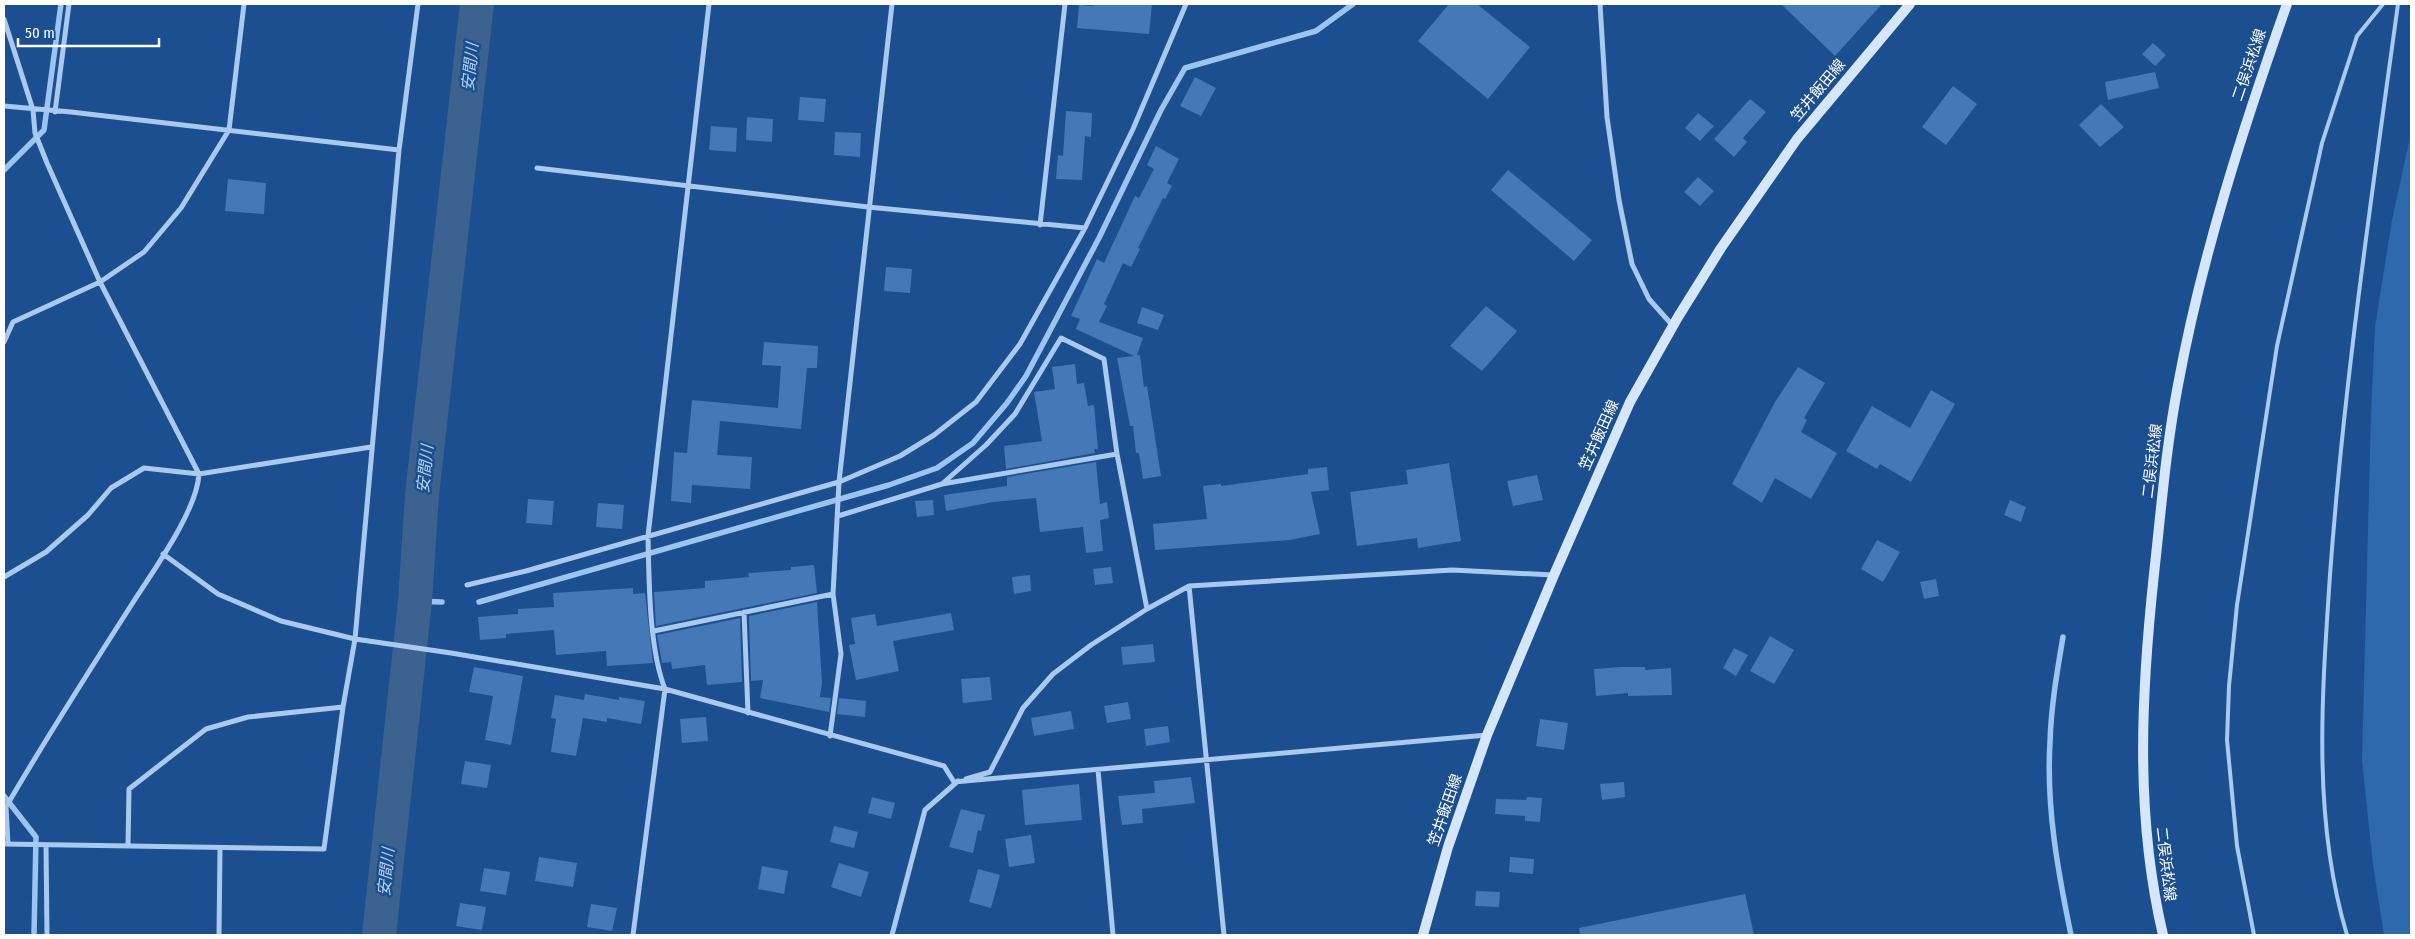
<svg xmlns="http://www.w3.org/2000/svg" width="2415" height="939" viewBox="0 0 2415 939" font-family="'Fira Sans Condensed','Noto Sans JP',sans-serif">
<rect width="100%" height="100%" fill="#1b4f8f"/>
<!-- green -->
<path fill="#2e69ad" d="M 2411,133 L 2411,935 L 2384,935 L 2373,865 L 2362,760 L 2371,414 L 2375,327 L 2392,220 Z"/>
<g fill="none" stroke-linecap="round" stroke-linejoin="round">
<!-- stream -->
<path stroke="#9cc4f0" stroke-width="5.5" d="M 4,170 L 44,130 L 61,4
M 415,601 L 442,602
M 479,602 L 889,485 L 937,468 L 973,443 L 1007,403 L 1026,376 L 1099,238 L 1161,110 L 1185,68 L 1316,31 L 1353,4
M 2063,637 C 2057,672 2051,707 2050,742 C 2046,807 2058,872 2071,935
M 4,796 L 36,837 L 34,935"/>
<!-- river -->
<path stroke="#3c6290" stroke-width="34" d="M 379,935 L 415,601 L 422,495 L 477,4"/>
</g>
<!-- building -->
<path fill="#4478b7" d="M 1093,4 L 1152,4 L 1149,34 L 1077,28 L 1079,5 L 1093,6 Z
M 1449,4 L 1477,4 L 1530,47 L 1488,99 L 1418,41 Z
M 1781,4 L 1882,4 L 1835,56 Z
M 2153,43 L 2166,55 L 2155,66 L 2142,54 Z
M 2155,72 L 2159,88 L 2108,100 L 2105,82 Z
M 1195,77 L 1216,88 L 1201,116 L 1180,106 Z
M 1953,86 L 1977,104 L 1946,145 L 1922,127 Z
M 800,97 L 826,99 L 824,122 L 798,120 Z
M 1750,99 L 1766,112 L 1743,138 L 1747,142 L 1734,157 L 1714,139 Z
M 2101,104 L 2124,127 L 2100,147 L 2079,125 Z
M 1066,111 L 1092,113 L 1091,137 L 1085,136 L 1082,180 L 1056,179 L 1058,155 L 1063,156 Z
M 1698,113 L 1714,126 L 1700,141 L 1685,128 Z
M 747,117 L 773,119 L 772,142 L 746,140 Z
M 711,126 L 737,128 L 736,152 L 709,150 Z
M 835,132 L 861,133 L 860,157 L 834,155 Z
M 1156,146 L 1179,159 L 1167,183 L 1172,186 L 1165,199 L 1163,198 L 1138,248 L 1140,249 L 1131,267 L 1123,263 L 1104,304 L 1107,306 L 1099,322 L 1143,338 L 1137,355 L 1140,355 L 1144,387 L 1147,386 L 1161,476 L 1143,479 L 1139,453 L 1136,453 L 1133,426 L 1130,426 L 1117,358 L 1134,356 L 1076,329 L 1080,319 L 1071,316 L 1097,259 L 1104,263 L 1135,196 L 1139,198 L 1154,169 L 1147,165 Z
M 1508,170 L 1592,240 L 1574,261 L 1491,190 Z
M 1698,177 L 1714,191 L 1700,206 L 1684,192 Z
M 228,179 L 266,183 L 264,214 L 225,211 Z
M 886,267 L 912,269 L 910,293 L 884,291 Z
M 1486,306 L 1517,331 L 1482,371 L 1450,346 Z
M 1142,307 L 1164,315 L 1158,330 L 1137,323 Z
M 764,342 L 818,346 L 817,368 L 807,368 L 801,429 L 720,421 L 717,455 L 752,457 L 750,489 L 692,485 L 691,503 L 671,501 L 674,452 L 687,453 L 692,400 L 778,408 L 781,366 L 762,365 Z
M 1075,364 L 1077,384 L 1084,383 L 1088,406 L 1094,405 L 1098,449 L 1094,449 L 1095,453 L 1006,469 L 1004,446 L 1042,441 L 1034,392 L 1055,389 L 1052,367 Z
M 1798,367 L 1825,383 L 1804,418 L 1807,420 L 1801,432 L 1837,453 L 1811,499 L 1775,478 L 1762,503 L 1732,484 L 1775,402 Z
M 1931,390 L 1955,404 L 1911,482 L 1880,464 L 1877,469 L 1846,451 L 1872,406 L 1910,428 Z
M 1096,462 L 1100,504 L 1107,502 L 1109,518 L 1100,520 L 1103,551 L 1086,553 L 1083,527 L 1040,532 L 1036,498 L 993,502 L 946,511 L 944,495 L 1007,486 L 1007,477 Z
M 1449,463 L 1461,541 L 1418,548 L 1417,538 L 1357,546 L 1350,492 L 1408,484 L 1406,470 Z
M 1327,467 L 1329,490 L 1311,492 L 1320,534 L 1290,540 L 1155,550 L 1153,524 L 1207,519 L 1203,486 L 1221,484 L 1221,486 L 1308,474 L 1308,469 Z
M 1537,475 L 1543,500 L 1513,506 L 1507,481 Z
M 528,499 L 554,501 L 552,525 L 526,523 Z
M 933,500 L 934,515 L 917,517 L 915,501 Z
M 2010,500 L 2026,507 L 2021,522 L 2004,515 Z
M 598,503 L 624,505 L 622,529 L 596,527 Z
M 1877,540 L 1900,552 L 1883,582 L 1861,569 Z
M 814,565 L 817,593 L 656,626 L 654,592 L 705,588 L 705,581 L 749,577 L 748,573 L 791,570 L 791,567 Z
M 1111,567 L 1113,583 L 1095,585 L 1093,569 Z
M 1030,575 L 1031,591 L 1014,594 L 1012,577 Z
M 1936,579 L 1939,596 L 1924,599 L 1920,582 Z
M 633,588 L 633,594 L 645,593 L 653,663 L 607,666 L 606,651 L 556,655 L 554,630 L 506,634 L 506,638 L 480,640 L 478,617 L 518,614 L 518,609 L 554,607 L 553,593 Z
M 817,602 L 822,683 L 820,697 L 831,698 L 829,712 L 760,698 L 763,680 L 751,681 L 749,616 Z
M 951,613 L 954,630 L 893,641 L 899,671 L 856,680 L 849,645 L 855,644 L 851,618 L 875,614 L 877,626 Z
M 740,618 L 742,682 L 707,685 L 705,665 L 672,669 L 671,662 L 662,663 L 657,635 Z
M 1770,636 L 1794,650 L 1774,684 L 1750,671 Z
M 1153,644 L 1155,662 L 1123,665 L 1121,647 Z
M 1734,648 L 1748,655 L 1736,676 L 1723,668 Z
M 474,667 L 523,676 L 511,745 L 485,740 L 493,696 L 469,692 Z
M 1621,667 L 1645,667 L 1645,670 L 1671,668 L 1672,695 L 1628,696 L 1628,693 L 1596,696 L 1594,669 Z
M 990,677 L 992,700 L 963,703 L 961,679 Z
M 585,694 L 619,700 L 619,697 L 645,701 L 641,724 L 607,718 L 607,722 L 583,718 L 576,756 L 551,752 L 556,719 L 551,718 L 555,695 L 584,700 Z
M 839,698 L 866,701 L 865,717 L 837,714 Z
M 1128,702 L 1131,719 L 1107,723 L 1104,706 Z
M 1071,711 L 1074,729 L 1034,736 L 1031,718 Z
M 706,717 L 708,741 L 682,743 L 680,719 Z
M 1540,719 L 1568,723 L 1564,750 L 1536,746 Z
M 1168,726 L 1170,742 L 1146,746 L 1144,729 Z
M 465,761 L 491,765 L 487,788 L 461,784 Z
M 1191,777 L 1195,803 L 1142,809 L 1143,823 L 1122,825 L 1118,796 L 1155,793 L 1154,781 Z
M 1624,782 L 1625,797 L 1602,800 L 1600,784 Z
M 1079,784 L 1082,820 L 1025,825 L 1022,790 Z
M 872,797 L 895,803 L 891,819 L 868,813 Z
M 1527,797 L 1542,798 L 1540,822 L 1525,821 L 1525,816 L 1495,814 L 1496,799 L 1526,800 Z
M 961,809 L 985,815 L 981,831 L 978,830 L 973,853 L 949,847 Z
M 834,826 L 858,832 L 854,848 L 830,842 Z
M 1031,835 L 1035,863 L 1009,867 L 1005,839 Z
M 539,857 L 577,863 L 573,887 L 535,881 Z
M 1510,857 L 1534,859 L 1533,874 L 1509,872 Z
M 839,863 L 869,872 L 861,897 L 831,887 Z
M 762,866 L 788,871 L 784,894 L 758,889 Z
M 484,868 L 510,872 L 506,895 L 480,891 Z
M 978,869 L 1000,875 L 991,908 L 969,902 Z
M 1476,891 L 1500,892 L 1499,907 L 1475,906 Z
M 1745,894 L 1754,935 L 1580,935 L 1579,928 Z
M 460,903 L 486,907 L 482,930 L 456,926 Z
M 591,904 L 617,908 L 612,931 L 587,927 Z"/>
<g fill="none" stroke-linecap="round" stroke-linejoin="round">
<!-- service -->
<path stroke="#a9c9ee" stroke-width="4" d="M 2254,935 L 2237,846 L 2227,740 L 2229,686 L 2237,605 L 2277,346 L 2322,143 L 2357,36 L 2383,4
M 2347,935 C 2312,819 2322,695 2330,575 C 2344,383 2372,194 2398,4"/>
<!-- minor -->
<path stroke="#a9c9ee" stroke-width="5" d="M 1600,4 L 1607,117 L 1619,200 L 1632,264 L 1649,299 L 1673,326
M 4,19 L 33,110 L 35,133 L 47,163 L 100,282 L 199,474 C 197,511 153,571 132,604 C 89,671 46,738 6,807 L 8,844
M 4,106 L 71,112 L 399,150
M 55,112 L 69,4
M 537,168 L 868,207 L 1085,228
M 1040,225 L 1065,4
M 4,342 L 13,322 L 100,282 L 144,252 L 181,208 L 229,130 L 244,4
M 942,484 L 1117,454
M 838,516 L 942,484 L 986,445 L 1015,414 L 1061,338 L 1104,359 L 1117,454 L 1147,609
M 163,554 L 218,594 L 281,621 L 355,639 L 451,653 L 665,689 L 944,766 L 954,782 L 1487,735
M 4,577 L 46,552 L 88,515 L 111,488 L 144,468 L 199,474 L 371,447
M 467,585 L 526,571 L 839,482 L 900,456 L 934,435 L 976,402 L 1020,344 L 1085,228 L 1133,129 L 1186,4
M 1189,586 L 1224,935
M 744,612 L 748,713
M 654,631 L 833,594
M 830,736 L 841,654 L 833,594 L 839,482 L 892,4
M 1098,770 L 1113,935
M 966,779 L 990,772 L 1023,708 L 1053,674 L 1091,645 L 1147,609 L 1189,586 L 1452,570 L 1553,575
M 4,844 L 324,849 L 343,707 L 355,639 L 399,150 L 418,4
M 46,845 L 47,935
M 128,846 L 129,789 L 206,729 L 248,717 L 343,707
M 219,935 L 220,849
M 633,935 L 665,689 C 649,649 649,580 648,536 L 709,4
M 892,935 L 925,810 L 958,781"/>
<!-- secondary -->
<path stroke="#d6e6fa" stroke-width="10" d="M 1423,935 L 1448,847 L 1487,735 L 1554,575 L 1630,402 L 1678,317 L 1721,248 L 1797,139 L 1910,4
M 2163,935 C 2135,816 2141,695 2154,574 C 2161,511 2166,447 2178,385 C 2202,255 2243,128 2287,4"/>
</g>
<g text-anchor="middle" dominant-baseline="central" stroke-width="5" stroke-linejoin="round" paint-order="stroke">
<!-- street labels -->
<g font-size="15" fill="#fff" stroke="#1b4f8f">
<text transform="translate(2249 65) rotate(-71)">二俣浜松線</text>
<text transform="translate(1818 90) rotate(-50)">笠井飯田線</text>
<text transform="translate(1599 435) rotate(-66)">笠井飯田線</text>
<text transform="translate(2152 461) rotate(-83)">二俣浜松線</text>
<text transform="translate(1445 810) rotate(-71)">笠井飯田線</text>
<text transform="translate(2166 864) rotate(83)">二俣浜松線</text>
</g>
<!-- water labels -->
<g font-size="16" font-style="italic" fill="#b5d3f5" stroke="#1b4f8f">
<text transform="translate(470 67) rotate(-84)">安間川</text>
<text transform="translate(425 469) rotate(-84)">安間川</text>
<text transform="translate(386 872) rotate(-84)">安間川</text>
</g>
</g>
<!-- border -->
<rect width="2415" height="939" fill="none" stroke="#ffffff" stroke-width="10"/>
<!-- scale -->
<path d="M18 38v8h141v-8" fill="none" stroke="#ffffff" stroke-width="2.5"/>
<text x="25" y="38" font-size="15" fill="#ffffff" stroke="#1b4f8f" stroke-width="4" paint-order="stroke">50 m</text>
</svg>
